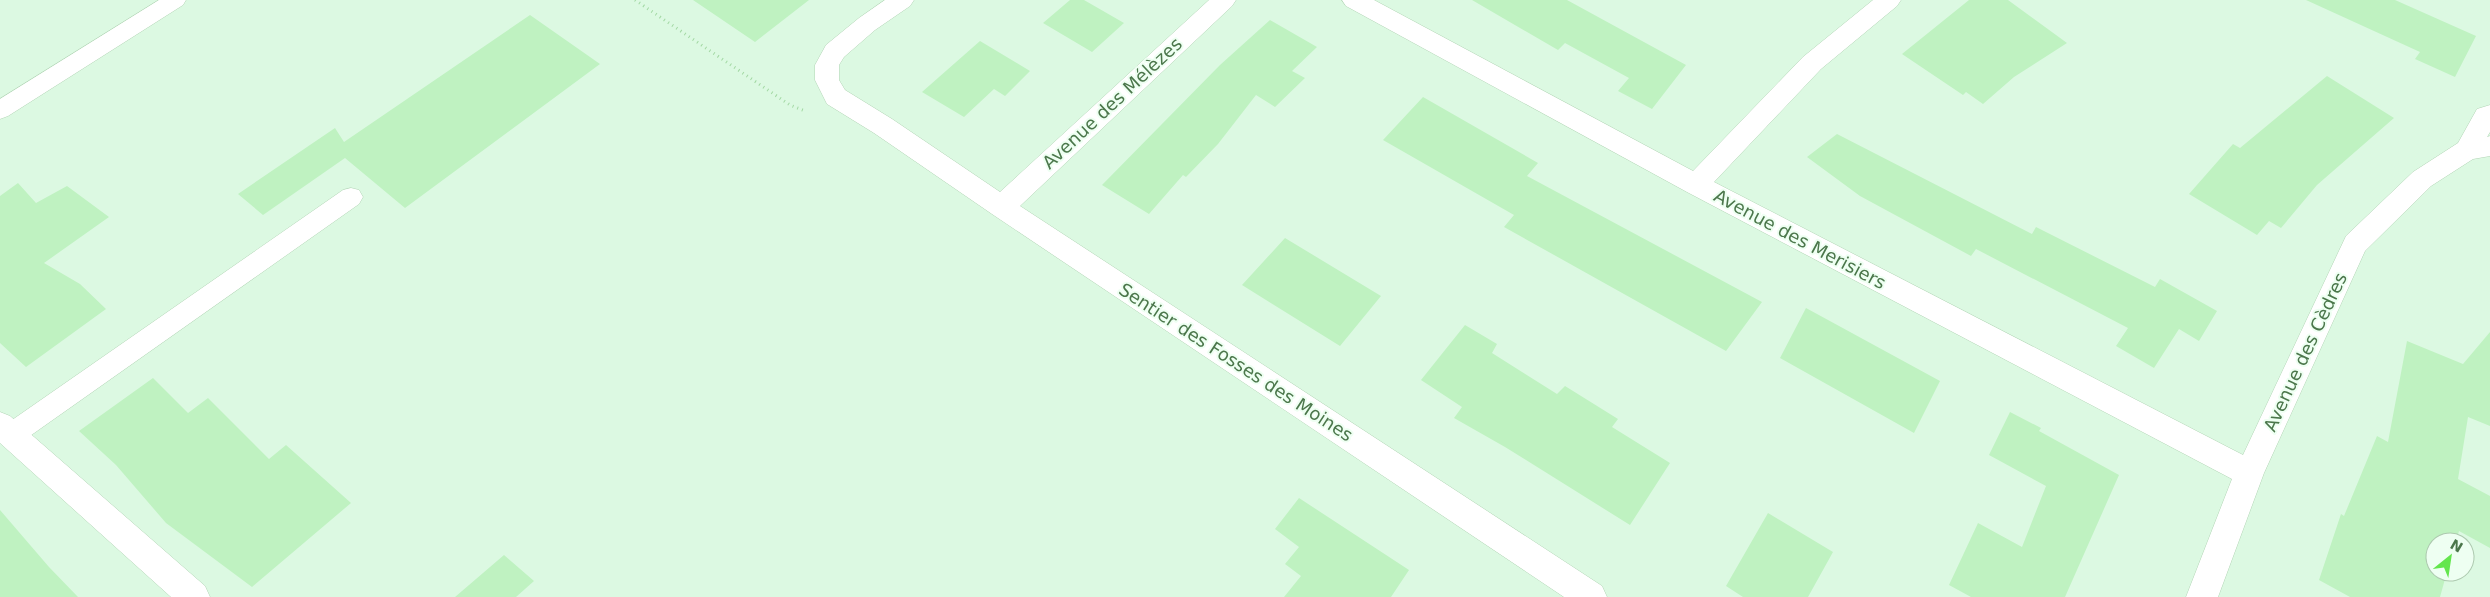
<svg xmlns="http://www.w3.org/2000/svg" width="2490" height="597" viewBox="0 0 2490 597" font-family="'DejaVu Sans',sans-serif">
<rect width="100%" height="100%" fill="#e8fded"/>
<!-- residential -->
<path fill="#dcf9e2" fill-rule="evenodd" d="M 0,0 L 2490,0 L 2490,597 L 0,597 ZM 2435,542 L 2465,542 L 2465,572 L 2435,572 Z"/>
<!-- building -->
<path fill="#bff2c1" d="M 693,0 L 809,0 L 755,42 Z
M 1070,0 L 1084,0 L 1124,23 L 1092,52 L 1043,23 Z
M 1472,0 L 1567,0 L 1686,65 L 1652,109 L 1618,91 L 1629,78 L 1565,43 L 1558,50 Z
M 1969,0 L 2008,0 L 2067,43 L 2014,77 L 1983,104 L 1966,92 L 1963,95 L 1902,54 Z
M 2306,0 L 2395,0 L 2476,36 L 2455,77 L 2415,59 L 2420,52 Z
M 530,15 L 600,64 L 405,208 L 345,158 L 263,215 L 238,194 L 335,128 L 344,142 Z
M 1270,20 L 1317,47 L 1292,71 L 1305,78 L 1275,107 L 1256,95 L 1218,144 L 1186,177 L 1183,175 L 1149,214 L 1102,185 L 1220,65 Z
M 980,41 L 1030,71 L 1005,96 L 994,89 L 964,117 L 922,92 Z
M 2327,76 L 2394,118 L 2317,185 L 2281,228 L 2269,221 L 2257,235 L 2189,194 L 2233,144 L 2240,148 Z
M 1423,97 L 1538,163 L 1527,176 L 1762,302 L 1726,351 L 1504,227 L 1514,215 L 1383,140 Z
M 1837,134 L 2032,234 L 2036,227 L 2155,287 L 2160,279 L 2217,311 L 2199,341 L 2179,329 L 2154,368 L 2116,346 L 2128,328 L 1976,249 L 1971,256 L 1860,196 L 1807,157 Z
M 18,183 L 36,203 L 67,186 L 109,217 L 44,263 L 80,284 L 106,309 L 26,367 L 0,343 L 0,196 Z
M 1285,238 L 1381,296 L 1340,346 L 1242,285 Z
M 1806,308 L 1940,381 L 1914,433 L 1780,358 Z
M 1465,325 L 1497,344 L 1492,353 L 1557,394 L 1565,386 L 1618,419 L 1612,427 L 1670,463 L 1630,525 L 1505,447 L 1454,418 L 1462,407 L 1421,380 Z
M 2490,332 L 2490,426 L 2468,417 L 2458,479 L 2490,496 L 2490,548 L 2459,531 L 2456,542 L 2435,542 L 2435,572 L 2447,572 L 2440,597 L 2350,597 L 2319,580 L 2341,514 L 2344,516 L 2377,436 L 2388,442 L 2407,341 L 2463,364 Z
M 153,378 L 188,413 L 208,398 L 269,459 L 286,445 L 351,503 L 252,587 L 166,523 L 116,465 L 79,431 Z
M 2010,412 L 2041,428 L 2039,431 L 2119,475 L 2065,597 L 1971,597 L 1949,585 L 1978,523 L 2022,547 L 2046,486 L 1989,455 Z
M 1299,498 L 1409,570 L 1391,597 L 1284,597 L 1301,576 L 1285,564 L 1299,547 L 1275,529 Z
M 0,510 L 49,567 L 78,597 L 0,597 Z
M 1768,513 L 1833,552 L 1808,597 L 1743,597 L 1726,586 Z
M 504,555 L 534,581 L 516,597 L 455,597 Z"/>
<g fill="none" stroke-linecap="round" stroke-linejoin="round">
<defs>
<path id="lane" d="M 159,0 L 186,0 L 183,5 L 8,116 L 0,119 L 0,99 Z
M 351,188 L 359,190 L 363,197 L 359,204 L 20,443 L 11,447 L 2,443 L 2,427 L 343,190 Z"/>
<path id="street" d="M 885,0 L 914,0 L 910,6 L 875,30 L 844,57 L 839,65 L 839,80 L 845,90 L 892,119 L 1000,192 L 1209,0 L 1236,0 L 1232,6 L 1020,206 L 1602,586 L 1607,597 L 1564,597 L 992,214 L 874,133 L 827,104 L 815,80 L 815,65 L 826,45 L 859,18 Z
M 1342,0 L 1374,0 L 1693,171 L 1803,57 L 1873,0 L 1901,0 L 1897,6 L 1821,69 L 1714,182 L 2243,455 L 2346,236 L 2413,172 L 2458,143 L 2477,109 L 2490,105 L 2490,132 L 2487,137 L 2490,136 L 2490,156 L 2473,159 L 2431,186 L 2365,251 L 2264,473 L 2218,597 L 2186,597 L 2232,479 L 1687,192 L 1346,6 Z
M 0,412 L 10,416 L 205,586 L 210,597 L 171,597 L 0,443 Z"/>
</defs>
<!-- lane casing -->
<use href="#lane" stroke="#b2d4b5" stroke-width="1"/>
<!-- street casing -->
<use href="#street" stroke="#b2d4b5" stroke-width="1"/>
<!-- path -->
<path stroke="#a2d8a3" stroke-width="3" stroke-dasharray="1 4" stroke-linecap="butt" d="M 635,0 L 790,105 L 805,111"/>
<!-- lane -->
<use href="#lane" fill="#fff" fill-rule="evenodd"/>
<!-- street -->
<use href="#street" fill="#fff" fill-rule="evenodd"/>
</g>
<g text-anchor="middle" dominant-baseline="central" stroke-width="4" stroke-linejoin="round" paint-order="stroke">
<!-- street labels -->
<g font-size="18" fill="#4b774b" stroke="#eefff2">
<text transform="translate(1112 103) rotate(-43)">Avenue des Mélèzes</text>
<text transform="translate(1800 239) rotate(28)">Avenue des Merisiers</text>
<text transform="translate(2305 352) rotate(-65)">Avenue des Cèdres</text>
<text transform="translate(1236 362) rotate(33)">Sentier des Fosses des Moines</text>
</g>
</g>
<!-- north arrow -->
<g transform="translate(2450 557) rotate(30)"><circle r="24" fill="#eefff2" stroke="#adc9af"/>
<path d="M0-4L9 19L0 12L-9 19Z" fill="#63e64d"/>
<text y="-8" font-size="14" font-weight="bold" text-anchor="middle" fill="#4b774b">N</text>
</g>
</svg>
